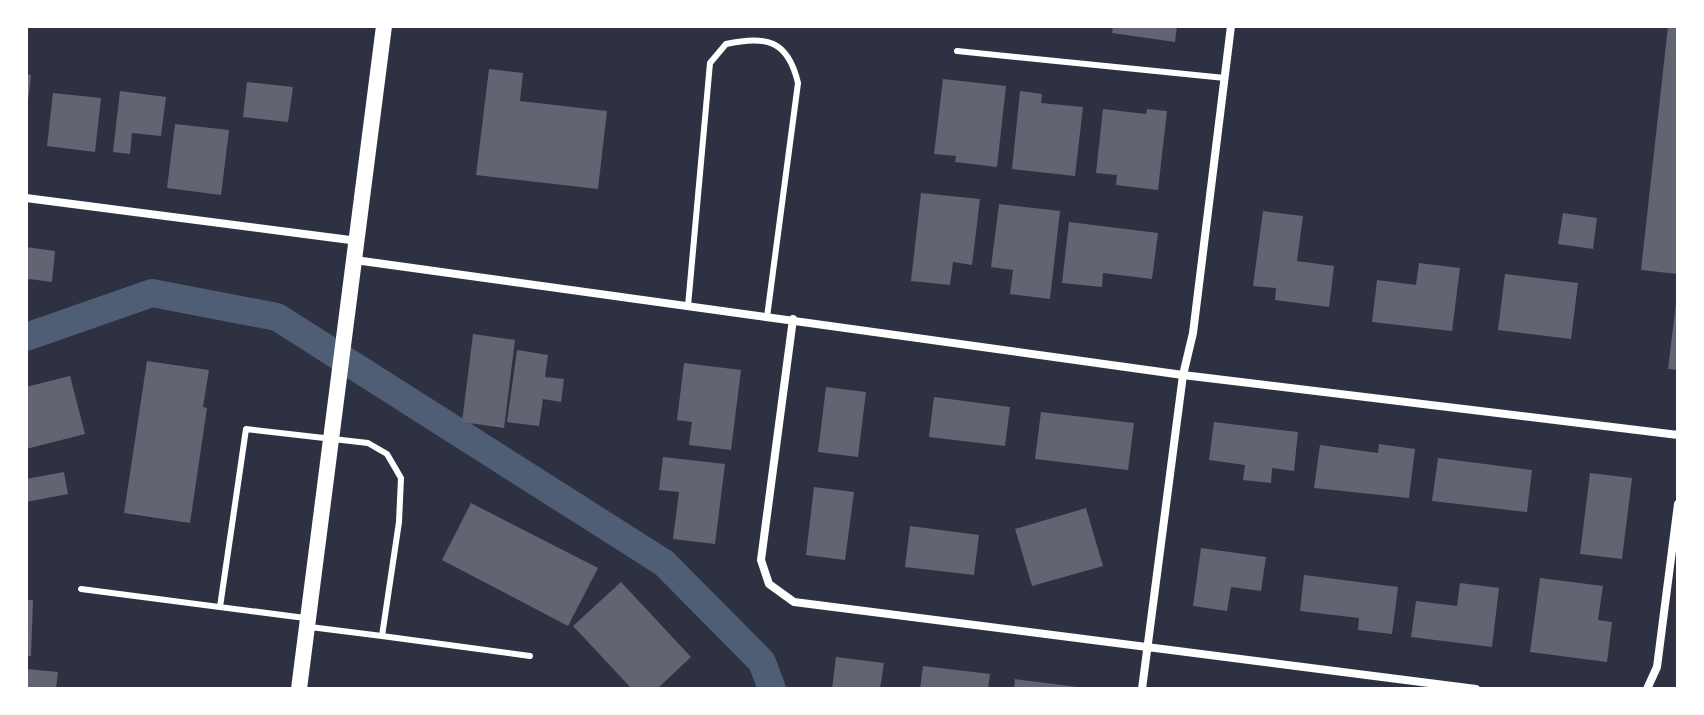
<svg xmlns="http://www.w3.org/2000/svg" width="1704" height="715" viewBox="0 0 1704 715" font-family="'Fira Sans Condensed',sans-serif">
<rect width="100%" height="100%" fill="#2d3142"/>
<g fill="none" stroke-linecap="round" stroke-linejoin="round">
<!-- canal -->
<path stroke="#4f5d75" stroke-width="28" d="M 26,337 L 152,293 L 277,317 L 664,563 L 762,662 L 772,689"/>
</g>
<!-- building -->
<path fill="#626471" d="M 1113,26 L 1177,26 L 1175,42 L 1112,33 Z
M 1668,26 L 1678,26 L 1678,274 L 1641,270 Z
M 489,69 L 523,73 L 520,101 L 607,111 L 598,189 L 476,175 Z
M 26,74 L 31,75 L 28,102 L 26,101 Z
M 943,79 L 1006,86 L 997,167 L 955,162 L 956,156 L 934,154 Z
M 247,82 L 293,87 L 288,122 L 243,117 Z
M 120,91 L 166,97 L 161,136 L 132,133 L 130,154 L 113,152 Z
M 1020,91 L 1042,94 L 1041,103 L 1083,107 L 1075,176 L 1012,169 Z
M 53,93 L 101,98 L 95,152 L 47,146 Z
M 1103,109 L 1146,114 L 1147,109 L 1167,111 L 1158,190 L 1116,185 L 1117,175 L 1096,173 Z
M 175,124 L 229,130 L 221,195 L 167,188 Z
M 921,193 L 980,199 L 972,265 L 953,262 L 950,285 L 911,281 Z
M 999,204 L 1060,211 L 1050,299 L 1010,294 L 1013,270 L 991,267 Z
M 1263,211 L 1303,216 L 1297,261 L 1334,266 L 1329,307 L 1275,300 L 1276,288 L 1253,286 Z
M 1563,213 L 1597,218 L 1593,249 L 1558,244 Z
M 1069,222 L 1158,233 L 1152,279 L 1103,273 L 1102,287 L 1062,283 Z
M 26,247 L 55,251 L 52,282 L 29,279 L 26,285 Z
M 1419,263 L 1460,268 L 1452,331 L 1372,322 L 1377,280 L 1416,285 Z
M 1505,274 L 1578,283 L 1571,339 L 1498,330 Z
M 1676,303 L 1678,303 L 1678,370 L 1668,369 Z
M 473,334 L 515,340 L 504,428 L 462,422 Z
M 517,350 L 548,355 L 545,377 L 564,379 L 561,402 L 543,399 L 539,426 L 507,422 Z
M 147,361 L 209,370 L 203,407 L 207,408 L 190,523 L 124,513 Z
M 684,363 L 741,370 L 731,450 L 689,445 L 692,422 L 677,420 Z
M 70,376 L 85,434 L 26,449 L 26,387 Z
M 826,387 L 866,392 L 858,457 L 818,452 Z
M 934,397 L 1010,407 L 1005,446 L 929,437 Z
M 1041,412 L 1134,423 L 1128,470 L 1035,459 Z
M 1214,422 L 1298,432 L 1294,471 L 1272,468 L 1271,483 L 1243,480 L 1245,465 L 1209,460 Z
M 1379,444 L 1415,449 L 1409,498 L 1314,488 L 1320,445 L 1378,453 Z
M 663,457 L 725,464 L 715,544 L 673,539 L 679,492 L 659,490 Z
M 1438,458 L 1532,470 L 1527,512 L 1432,501 Z
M 64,472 L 68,494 L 26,502 L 26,479 Z
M 1590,473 L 1632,478 L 1622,559 L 1580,554 Z
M 814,487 L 854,492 L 845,560 L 806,555 Z
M 471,503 L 598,568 L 568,626 L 442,560 Z
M 1086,508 L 1103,566 L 1032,586 L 1015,529 Z
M 910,526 L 979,535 L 974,575 L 905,567 Z
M 1201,548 L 1266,557 L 1261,591 L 1231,587 L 1227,611 L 1193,606 Z
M 1304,575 L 1398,587 L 1392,634 L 1358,630 L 1359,618 L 1300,611 Z
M 1540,578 L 1603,586 L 1598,620 L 1612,622 L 1607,662 L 1530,652 Z
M 621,582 L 691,657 L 657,689 L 632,689 L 573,626 Z
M 1460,583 L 1499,588 L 1492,647 L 1411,637 L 1416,601 L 1457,606 Z
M 26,600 L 33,600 L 31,656 L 26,656 Z
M 836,657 L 884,663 L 880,689 L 832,689 Z
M 923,666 L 990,674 L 988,689 L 920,689 Z
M 27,669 L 58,672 L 56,689 L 26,689 Z
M 1015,679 L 1078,687 L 1078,689 L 1014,689 Z"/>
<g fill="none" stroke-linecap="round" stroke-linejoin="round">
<!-- service -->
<path stroke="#fff" stroke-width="6" d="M 957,51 L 1225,78
M 688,306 L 710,63 L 726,44 C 766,35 788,40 798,83 L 767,317
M 81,589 L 305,618
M 220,607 L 246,429 L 368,443 L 387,454 L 401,478 L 399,522 L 382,636 L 310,627
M 382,636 L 530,656"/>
<!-- minor -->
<path stroke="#fff" stroke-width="8" d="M 26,198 L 358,241
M 355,260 L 1183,375 L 1678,435
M 793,319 L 761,560 L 769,584 L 794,602 L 1476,689
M 1142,689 L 1183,375 L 1193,333 L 1231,26
M 1647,689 L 1657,667 L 1678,504"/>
<!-- secondary -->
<path stroke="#fff" stroke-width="16" d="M 299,689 L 384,26"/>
</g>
<!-- border -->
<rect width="1704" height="715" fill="none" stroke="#ffffff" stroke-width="56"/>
</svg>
